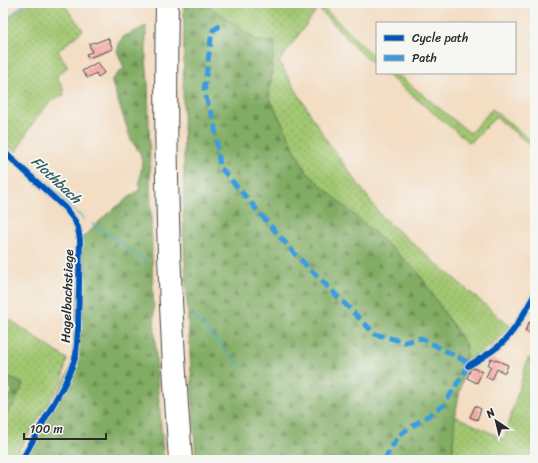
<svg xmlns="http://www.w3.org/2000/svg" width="538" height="463" viewBox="0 0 538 463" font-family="Sriracha,sans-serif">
<defs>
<pattern id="green-dots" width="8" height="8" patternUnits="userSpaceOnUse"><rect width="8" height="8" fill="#a2c771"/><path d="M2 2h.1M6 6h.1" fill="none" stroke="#84a25d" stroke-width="1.8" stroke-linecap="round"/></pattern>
<pattern id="forest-firs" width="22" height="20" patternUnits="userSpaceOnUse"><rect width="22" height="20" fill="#81ac63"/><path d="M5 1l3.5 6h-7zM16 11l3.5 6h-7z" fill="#6a8c52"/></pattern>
<pattern id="building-back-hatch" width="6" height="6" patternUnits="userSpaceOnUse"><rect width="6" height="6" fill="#f7aaa8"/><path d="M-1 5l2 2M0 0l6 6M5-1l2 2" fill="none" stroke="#d49291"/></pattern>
</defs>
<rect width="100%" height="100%" fill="#f6f6f2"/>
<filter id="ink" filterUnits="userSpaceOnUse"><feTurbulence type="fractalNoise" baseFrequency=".025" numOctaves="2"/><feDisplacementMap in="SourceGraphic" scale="8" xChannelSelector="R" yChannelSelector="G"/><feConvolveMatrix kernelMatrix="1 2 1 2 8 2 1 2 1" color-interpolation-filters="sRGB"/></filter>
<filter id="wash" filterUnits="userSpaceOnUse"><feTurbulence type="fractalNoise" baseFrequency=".012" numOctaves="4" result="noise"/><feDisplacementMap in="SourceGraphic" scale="16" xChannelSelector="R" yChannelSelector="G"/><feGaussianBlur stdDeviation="0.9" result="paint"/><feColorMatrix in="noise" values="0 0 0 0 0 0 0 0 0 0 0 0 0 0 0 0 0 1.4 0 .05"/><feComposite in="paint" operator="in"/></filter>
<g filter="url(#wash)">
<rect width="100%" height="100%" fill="#f3ddc3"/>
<!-- green -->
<path fill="url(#green-dots)" stroke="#66794e" d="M 28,3 L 63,3 L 83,30 L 58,51 L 68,67 L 57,75 L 58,77 L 57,78 C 62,83 64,89 64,95 C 44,99 25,136 16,152 L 3,141 L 3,24 Z
M 205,3 L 319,3 L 366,49 L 377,58 L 377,66 L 362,54 L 318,8 L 279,62 L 325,138 L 382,217 L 511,327 L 505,331 L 493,344 L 465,363 L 467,347 L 417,271 L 306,172 L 269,97 L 275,42 L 257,41 Z
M 385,73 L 396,73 L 470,133 L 492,109 L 535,144 L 535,149 L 496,117 L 470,143 Z
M 3,315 L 67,359 L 62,381 L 17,453 L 15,460 L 3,460 L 3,419 C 13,406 17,399 22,384 L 3,374 Z
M 528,358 L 535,360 L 535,460 L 452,460 L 455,416 L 504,439 Z"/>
<!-- forest -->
<path fill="url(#forest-firs)" stroke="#566c47" d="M 183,3 L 205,3 L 257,41 L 275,42 L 269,97 L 306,172 L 417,271 L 467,347 L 464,371 L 455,416 L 452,460 L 196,460 L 186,284 L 183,217 L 184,168 L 183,106 L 184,17 Z
M 146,26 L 146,59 L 148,80 L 153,294 L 157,377 L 164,460 L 22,460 L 73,364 L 80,240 L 106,215 L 140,189 L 139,186 L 142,162 L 140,153 L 131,140 L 111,80 L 124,68 L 117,51 L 120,41 L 123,37 Z
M 3,374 L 23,384 C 18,397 13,408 3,419 L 3,408 L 11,394 L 12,391 L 7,383 L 3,381 Z"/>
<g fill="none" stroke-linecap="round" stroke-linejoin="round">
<!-- stream -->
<path stroke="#3daabb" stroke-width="1.5" d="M 3,22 L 25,3
M 3,145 L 11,152
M 15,155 L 84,219
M 93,224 L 104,231 L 142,259 L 147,264
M 193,315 L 228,353 L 241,365"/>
</g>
<g id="blocks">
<!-- building -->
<path fill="url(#building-back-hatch)" d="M 108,38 L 113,49 L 88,58 L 86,54 L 92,52 L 89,44 L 94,42 L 95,43 Z
M 98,62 L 104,73 L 98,77 L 96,73 L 87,78 L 82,71 Z
M 535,315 L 535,332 L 533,335 L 525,331 L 529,322 L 530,323 Z
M 491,358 L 508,365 L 505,373 L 497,369 L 492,380 L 486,377 L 491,366 L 488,365 Z
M 473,368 L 482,372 L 477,383 L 467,378 L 471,369 Z
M 475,406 L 481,409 L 477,420 L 470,417 Z"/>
</g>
</g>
<g filter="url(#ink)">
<use href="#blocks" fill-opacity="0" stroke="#494642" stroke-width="1"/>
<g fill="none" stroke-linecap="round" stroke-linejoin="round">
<defs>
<path id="minor" d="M 3,151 L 65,208 L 75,221 L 78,228 L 80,240 L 78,329 L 76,355 L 73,364 L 65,383 L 22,460
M 468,366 C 479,359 492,353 502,343 C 516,330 525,311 535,294"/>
<path id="motorway" d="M 162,3 C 159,156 164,308 175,460
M 172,3 C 169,155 174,308 186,460"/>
</defs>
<!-- minor casing -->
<use href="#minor" stroke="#494642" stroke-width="8"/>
<!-- motorway casing -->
<use href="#motorway" stroke="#494642" stroke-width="14"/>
<!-- minor -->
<use href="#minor" stroke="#fff" stroke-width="6"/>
<!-- motorway -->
<use href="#motorway" stroke="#fff" stroke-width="12"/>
<!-- quiet -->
<path stroke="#3d9ce1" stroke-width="5" stroke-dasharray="10 5" stroke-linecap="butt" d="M 220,26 L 213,30 L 211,38 L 204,92 L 214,121 L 220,167 L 295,254 L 375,334 L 405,342 L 421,338 L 471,364
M 384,460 L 399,435 L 444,405 L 468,366"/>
<defs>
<path id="cycleway" d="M 3,151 L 65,208 L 75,221 L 78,228 L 80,240 L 78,329 L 76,355 L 73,364 L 65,383 L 22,460
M 468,366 C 479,359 492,353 502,343 C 516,330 525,311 535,294"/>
</defs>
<!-- cycleway casing -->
<use href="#cycleway" stroke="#f6f6f2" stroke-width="8"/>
<!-- cycleway -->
<use href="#cycleway" stroke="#0057b8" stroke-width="6"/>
</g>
</g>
<g text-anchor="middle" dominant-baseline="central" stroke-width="4" stroke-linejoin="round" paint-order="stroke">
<!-- street labels -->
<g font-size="13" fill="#2b2b2b" stroke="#f6f6f2">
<text transform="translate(67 296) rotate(-88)">Hagelbachstiege</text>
</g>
<!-- water labels -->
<g font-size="14" font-style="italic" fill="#325e65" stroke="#f6f6f2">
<text transform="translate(56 180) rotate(43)">Flothbach</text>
</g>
</g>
<!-- margin -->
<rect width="538" height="463" fill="none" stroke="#f6f6f2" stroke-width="16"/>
<!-- legend -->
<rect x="376" y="22" width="140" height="52" fill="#f6f6f2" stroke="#a5a5a2"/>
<rect x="384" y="35" width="20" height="6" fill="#0057b8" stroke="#a5a5a2"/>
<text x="412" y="42" font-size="12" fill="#2b2b2b">Cycle path</text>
<rect x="384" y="55" width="20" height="6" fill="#3d9ce1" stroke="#a5a5a2"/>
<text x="412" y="62" font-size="12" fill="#2b2b2b">Path</text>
<!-- north arrow -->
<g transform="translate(496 421) rotate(325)" stroke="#f6f6f2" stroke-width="3" paint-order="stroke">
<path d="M0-3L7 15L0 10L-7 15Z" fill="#2b2b2b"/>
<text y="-6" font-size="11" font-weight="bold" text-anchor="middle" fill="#2b2b2b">N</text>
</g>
<!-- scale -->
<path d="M24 433v6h82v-6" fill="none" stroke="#2b2b2b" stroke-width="2"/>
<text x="30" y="433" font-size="12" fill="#2b2b2b" stroke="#f6f6f2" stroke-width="3" paint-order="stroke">100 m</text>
</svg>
